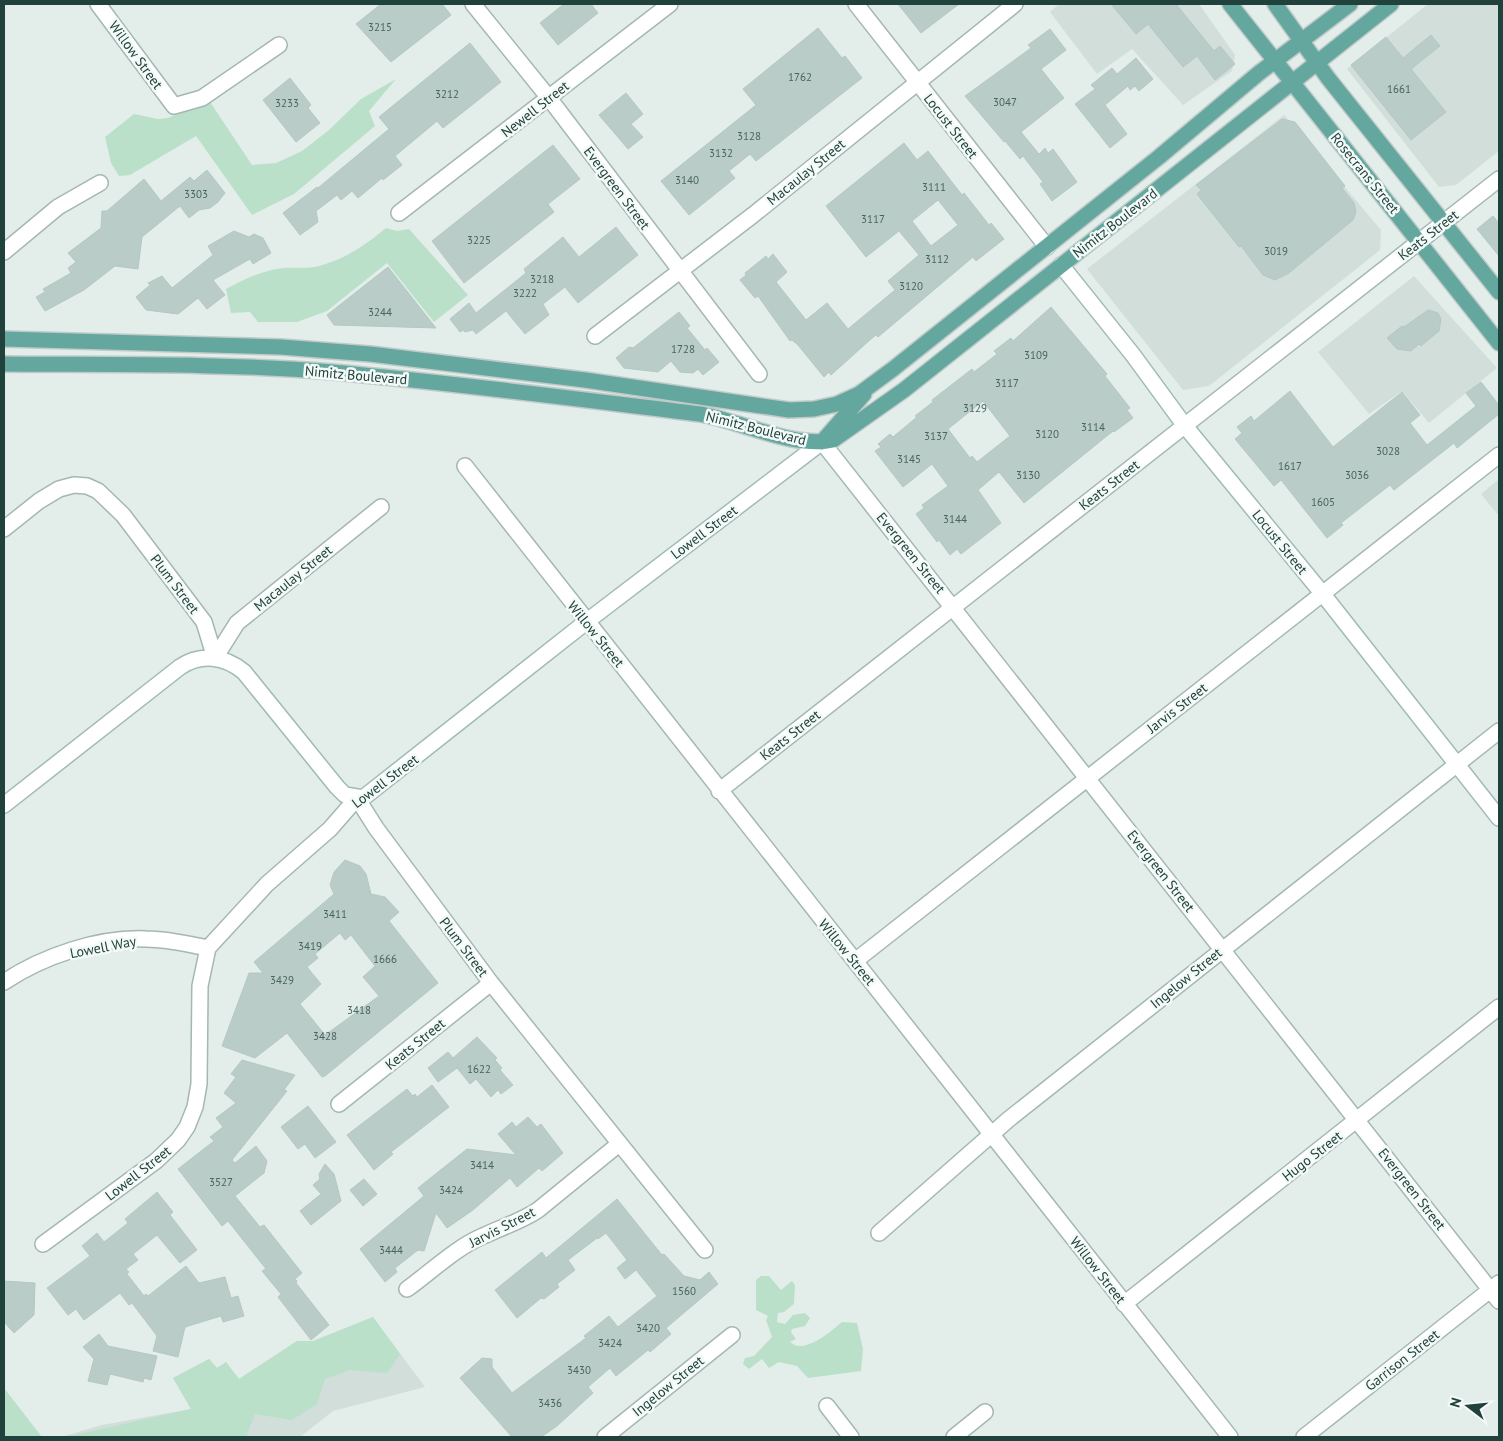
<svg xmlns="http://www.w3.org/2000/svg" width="1503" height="1441" viewBox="0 0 1503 1441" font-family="'PT Sans',sans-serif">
<rect width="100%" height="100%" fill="#e3eeea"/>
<!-- built -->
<path fill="#d1deda" d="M 1059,4 L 1199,4 L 1235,55 L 1232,71 L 1183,105 L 1132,49 L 1097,74 L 1050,12 Z
M 1428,4 L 1499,4 L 1499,151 L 1456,185 L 1439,187 L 1347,69 Z
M 1284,115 L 1381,230 L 1380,250 L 1209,386 L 1183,390 L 1087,269 Z
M 1414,276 L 1497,368 L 1429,423 L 1402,391 L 1369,414 L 1318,352 Z
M 1499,479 L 1499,516 L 1481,494 Z
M 373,1317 L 425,1387 L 333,1411 L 300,1437 L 61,1437 L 102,1425 L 191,1409 L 173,1378 L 209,1359 L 217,1368 L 226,1362 L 239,1379 L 297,1341 L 313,1341 Z"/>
<!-- green -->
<path fill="#bae0ca" d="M 396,79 L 369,111 L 375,126 L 294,194 L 252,215 L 196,136 L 130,175 L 119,176 L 111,163 L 105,137 L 134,114 L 158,119 L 168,118 L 208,99 L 252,165 L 276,163 L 302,151 L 329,130 L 361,99 Z
M 386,228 L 397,231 L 409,229 L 468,295 L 434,322 L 387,263 L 327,311 L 297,322 L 258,322 L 250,312 L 231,313 L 226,289 C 245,279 263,270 284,268 C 296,267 308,269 319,266 C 346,259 365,245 386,228 Z
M 761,1276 L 769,1276 L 781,1290 L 792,1281 L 795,1285 L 794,1304 L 784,1312 L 778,1313 L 777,1322 L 785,1324 L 793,1315 L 805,1313 L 810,1318 L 805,1326 L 792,1329 L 791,1332 L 796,1339 L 790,1342 C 804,1355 830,1332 842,1322 L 857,1323 L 863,1349 L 861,1371 L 808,1378 L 797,1366 L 779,1362 L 769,1368 L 762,1359 L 749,1369 L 743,1364 L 745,1358 L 754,1356 L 772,1337 L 766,1320 L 768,1316 L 756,1310 L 756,1280 Z
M 373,1317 L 400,1354 L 387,1373 L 350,1370 L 325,1379 L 317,1404 L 292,1420 L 255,1414 L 246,1437 L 66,1437 L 191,1409 L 173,1378 L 209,1359 L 217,1368 L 226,1362 L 239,1379 L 297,1341 L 313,1341 Z
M 4,1388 L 42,1437 L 4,1437 Z"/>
<!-- building -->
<path fill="#baccc7" stroke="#b4c8c3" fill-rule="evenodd" d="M 381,4 L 442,4 L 451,15 L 391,62 L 356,24 Z
M 564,4 L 591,4 L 598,13 L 558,45 L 540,23 Z
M 898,4 L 959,4 L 921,33 Z
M 1111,4 L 1176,4 L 1214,51 L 1220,46 L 1235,64 L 1215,80 L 1197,56 L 1183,67 L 1148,24 L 1136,34 Z
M 818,28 L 842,58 L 845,56 L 862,78 L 756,161 L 750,154 L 729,171 L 735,178 L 689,215 L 661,181 L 756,105 L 743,89 Z
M 1050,29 L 1066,50 L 1041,69 L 1064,98 L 1021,132 L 1039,154 L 1045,148 L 1048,153 L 1053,149 L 1077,182 L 1052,201 L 1040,184 L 1043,182 L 1023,156 L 1020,159 L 1005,141 L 1004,142 L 965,96 L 1031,48 L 1028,45 Z
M 1431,35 L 1440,46 L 1411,69 L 1446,112 L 1411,140 L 1351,65 L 1386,37 L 1403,58 Z
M 470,43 L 501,82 L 443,128 L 437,121 L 395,156 L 402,165 L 383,180 L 382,178 L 358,198 L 352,191 L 341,200 L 337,195 L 316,211 L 318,222 L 300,235 L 283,213 L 317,187 L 318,188 L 389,129 L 379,117 Z
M 1136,58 L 1153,79 L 1139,91 L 1135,86 L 1130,90 L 1128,86 L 1105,105 L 1127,134 L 1110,148 L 1075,104 L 1095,89 L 1091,85 L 1112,68 L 1117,74 Z
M 290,78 L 311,105 L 308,108 L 320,123 L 296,142 L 263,100 Z
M 626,93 L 643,114 L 631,124 L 643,137 L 628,149 L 599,115 Z
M 1282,119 L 1295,122 L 1345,186 L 1342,188 L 1354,203 L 1356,212 L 1353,220 L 1289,273 L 1275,280 L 1263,275 L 1241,246 L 1239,247 L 1197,194 L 1201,190 L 1196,185 Z
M 904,143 L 917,160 L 928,151 L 962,195 L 964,193 L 989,225 L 991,223 L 1004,239 L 976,261 L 973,257 L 878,337 L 876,335 L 871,339 L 831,375 L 829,372 L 824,377 L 798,345 L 792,340 L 790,341 L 758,296 L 755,298 L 740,280 L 746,275 L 745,273 L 766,256 L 768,259 L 773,254 L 787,272 L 776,282 L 806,320 L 827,303 L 848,329 L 895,290 L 888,281 L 919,255 L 899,231 L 866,257 L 826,206 ZM 938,200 L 958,225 L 931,246 L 912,221 Z
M 553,145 L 580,179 L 548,204 L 554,212 L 464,283 L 432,241 Z
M 207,170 L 225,193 L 218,202 L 210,208 L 199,210 L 189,218 L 180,206 L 142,237 L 138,269 L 115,266 L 84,290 L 45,311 L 36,297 L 45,292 L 43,289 L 71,273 L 68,268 L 76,262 L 68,253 L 101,228 L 102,211 L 107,211 L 144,179 L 161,201 L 190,177 L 194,181 Z
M 1493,216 L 1499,223 L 1499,256 L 1477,229 Z
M 616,227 L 638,255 L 578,303 L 565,287 L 543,304 L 549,315 L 525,334 L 506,311 L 476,334 L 473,330 L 465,332 L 463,330 L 460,332 L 450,319 L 469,303 L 476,313 L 526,273 L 524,269 L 563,237 L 579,257 Z
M 234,231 L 249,237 L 254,234 L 263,238 L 271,253 L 253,264 L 250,259 L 213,280 L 225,295 L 207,309 L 198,298 L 178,314 L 146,310 L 136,297 L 150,285 L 148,283 L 162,276 L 172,288 L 213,255 L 208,246 Z
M 388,267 L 436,328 L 334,325 L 327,315 Z
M 1051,307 L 1107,374 L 1105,376 L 1130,408 L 1127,410 L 1133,418 L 1114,432 L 1113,431 L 1024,503 L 999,472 L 978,490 L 1001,523 L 961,554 L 957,549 L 950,555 L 939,540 L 937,542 L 916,514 L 924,508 L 922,505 L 948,486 L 932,464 L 903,487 L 875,451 L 881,447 L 878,444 L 890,434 L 893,437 L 917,417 L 915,416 L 933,402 L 932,400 L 972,369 L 974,372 L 997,354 L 994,351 L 1011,338 L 1013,341 ZM 983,401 L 1010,436 L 977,462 L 972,456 L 970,458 L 948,429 Z
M 1428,310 L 1438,313 L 1441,319 L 1439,331 L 1421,346 L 1419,344 L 1411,351 L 1397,349 L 1387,338 L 1402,326 L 1404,327 Z
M 679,312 L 690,326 L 687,328 L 705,350 L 707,348 L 719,362 L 703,375 L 698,369 L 693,373 L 680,372 L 671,361 L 658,372 L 624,368 L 616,358 L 629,347 L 633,348 Z
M 1481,382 L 1499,405 L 1499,414 L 1457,448 L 1454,443 L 1394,490 L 1390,485 L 1341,523 L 1343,525 L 1327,538 L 1281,480 L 1274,486 L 1235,439 L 1242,433 L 1237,427 L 1251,416 L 1254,421 L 1290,391 L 1333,447 L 1402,392 L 1420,415 L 1410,423 L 1427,445 L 1476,406 L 1466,393 Z
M 345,860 L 360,866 L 366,874 L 371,894 L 385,897 L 399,912 L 389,921 L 438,983 L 325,1076 L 322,1077 L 287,1033 L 255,1058 L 222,1046 L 249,973 L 263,973 L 254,962 L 334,894 L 330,885 L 334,872 ZM 340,933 L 345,940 L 351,935 L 375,966 L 363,977 L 379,996 L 325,1035 L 300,1004 L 321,984 L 307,967 L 318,958 L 315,954 Z
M 477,1037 L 497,1058 L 495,1060 L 502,1068 L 500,1070 L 513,1085 L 501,1094 L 498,1090 L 491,1097 L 476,1079 L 470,1084 L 457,1068 L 438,1082 L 428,1068 L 448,1052 L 453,1058 Z
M 242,1060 L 295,1075 L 284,1090 L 287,1091 L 232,1160 L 235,1163 L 256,1146 L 267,1161 L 264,1173 L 235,1196 L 260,1227 L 264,1225 L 302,1273 L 295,1279 L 297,1281 L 296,1283 L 329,1325 L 311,1340 L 278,1297 L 281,1294 L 262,1271 L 266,1269 L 228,1221 L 222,1226 L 178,1169 L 214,1141 L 210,1137 L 223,1127 L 216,1118 L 236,1103 L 224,1093 L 236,1077 L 231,1074 Z
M 432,1085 L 449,1107 L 391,1152 L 393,1154 L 374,1170 L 347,1135 L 407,1089 L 413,1096 L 415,1094 L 417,1097 Z
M 308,1106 L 336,1142 L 315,1158 L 305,1144 L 298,1149 L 281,1127 Z
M 528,1117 L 537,1127 L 541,1124 L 563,1153 L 542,1171 L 539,1168 L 517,1187 L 510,1178 L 473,1210 L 447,1228 L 436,1213 L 424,1251 L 418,1250 L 395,1268 L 397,1272 L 385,1282 L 360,1249 L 424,1196 L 418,1188 L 467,1149 L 516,1155 L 498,1134 L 512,1122 L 516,1127 Z
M 325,1164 L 334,1174 L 341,1201 L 311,1225 L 300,1211 L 321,1194 L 313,1185 L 320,1179 L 319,1174 Z
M 364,1179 L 377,1194 L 363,1206 L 350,1190 Z
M 157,1192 L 173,1212 L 170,1215 L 197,1250 L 180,1263 L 157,1235 L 133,1254 L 138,1260 L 126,1269 L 129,1272 L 127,1274 L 144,1296 L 146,1294 L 148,1296 L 186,1266 L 199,1283 L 225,1277 L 231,1298 L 238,1296 L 244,1316 L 223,1322 L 221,1316 L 185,1327 L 178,1357 L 153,1351 L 157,1336 L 132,1303 L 129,1305 L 120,1293 L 84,1320 L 76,1309 L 68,1315 L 47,1288 L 90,1256 L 82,1246 L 97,1233 L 104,1242 L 128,1223 L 125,1219 Z
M 617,1199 L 662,1255 L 664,1254 L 684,1276 L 700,1280 L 709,1272 L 718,1284 L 666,1328 L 671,1334 L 650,1352 L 648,1350 L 616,1376 L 610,1368 L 588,1387 L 593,1393 L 557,1426 L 541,1437 L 512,1437 L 460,1378 L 482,1358 L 492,1359 L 492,1367 L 512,1393 L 586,1338 L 584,1336 L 609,1316 L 618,1327 L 657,1296 L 636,1270 L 625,1279 L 617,1268 L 627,1260 L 606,1233 L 598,1239 L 597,1238 L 568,1260 L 575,1270 L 557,1284 L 559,1287 L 544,1299 L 541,1298 L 517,1318 L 495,1290 L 542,1252 L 546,1258 Z
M 4,1281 L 35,1283 L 34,1315 L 14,1333 L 4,1322 Z
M 99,1334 L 108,1346 L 157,1356 L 151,1380 L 144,1378 L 143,1382 L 110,1374 L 107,1385 L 88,1381 L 94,1359 L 83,1347 Z"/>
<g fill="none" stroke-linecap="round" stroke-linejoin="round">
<defs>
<path id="street" d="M 98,4 L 174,106 L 202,98 L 279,45
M 473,4 L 549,98 L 759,374
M 856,4 L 1047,247
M 399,213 L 670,4
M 4,252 L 58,207 L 100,183
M 595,336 L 753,215 L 1015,4
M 822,442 L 1499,1301
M 465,466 L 1230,1437
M 4,529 L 39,501 L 59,489 L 74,485 L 87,486 L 98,491 L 123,515 L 204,622 L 215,658
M 215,658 L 237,623 L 381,507
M 719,791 L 1499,179
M 855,961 L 1499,455
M 4,982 C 43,956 99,937 146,939 C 167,939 188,944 208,948
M 339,1104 L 491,983
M 879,1233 L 1009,1119 L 1499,731
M 43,1244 L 156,1161 L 178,1140 L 187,1127 L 195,1107 L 199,1084 L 200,986 L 208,948 L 267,884 L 330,829 L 357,798 L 376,828 L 491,983 L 705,1250
M 407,1289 C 431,1272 455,1248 483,1236 C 502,1227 520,1222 538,1210 L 619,1144
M 1124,1304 L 1499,1007
M 827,1406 L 851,1437
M 605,1437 L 732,1335
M 954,1437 L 985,1412
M 1304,1437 L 1499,1283"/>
<path id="secondary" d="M 1061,265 L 1133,355 L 1185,426 L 1322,593 L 1499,818
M 4,805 L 180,667 C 201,653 225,656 244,672 L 337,787 L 345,795 L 363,798 L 586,622 L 822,442"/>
<path id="primary" d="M 1230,4 L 1499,343
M 1275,4 L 1328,78 L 1499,292
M 4,339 L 281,347 L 370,354 L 585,380 L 789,410 L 814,409 L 837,404 L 859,394 L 893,369 L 1159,157 L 1259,73 L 1350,4
M 4,364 C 113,365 223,363 332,372 C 455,383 578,399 700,414 C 740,421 795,449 833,440 L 904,390 L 1391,4
M 822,442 L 864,394"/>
</defs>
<!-- street casing -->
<use href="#street" stroke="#a5b7b2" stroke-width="18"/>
<!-- secondary casing -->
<use href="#secondary" stroke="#a0bab5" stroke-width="18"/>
<!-- primary casing -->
<use href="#primary" stroke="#c1cac8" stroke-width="18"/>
<!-- street -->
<use href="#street" stroke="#fff" stroke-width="15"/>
<!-- secondary -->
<use href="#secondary" stroke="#fff" stroke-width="15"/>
<!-- primary -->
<use href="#primary" stroke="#64a79f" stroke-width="15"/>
</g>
<g text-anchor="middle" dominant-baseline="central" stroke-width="5" stroke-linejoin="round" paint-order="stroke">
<!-- number labels -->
<g font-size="11" fill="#47645f">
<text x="380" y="27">3215</text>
<text x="800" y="77">1762</text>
<text x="1399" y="89">1661</text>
<text x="447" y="94">3212</text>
<text x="1005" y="102">3047</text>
<text x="287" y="103">3233</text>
<text x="749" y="136">3128</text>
<text x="721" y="153">3132</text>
<text x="687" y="180">3140</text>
<text x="934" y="187">3111</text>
<text x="196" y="194">3303</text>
<text x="873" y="219">3117</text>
<text x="479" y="240">3225</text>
<text x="1276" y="251">3019</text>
<text x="937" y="259">3112</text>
<text x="542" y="279">3218</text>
<text x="911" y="286">3120</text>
<text x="525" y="293">3222</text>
<text x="380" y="312">3244</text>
<text x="683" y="349">1728</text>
<text x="1036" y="355">3109</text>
<text x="1007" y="383">3117</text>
<text x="975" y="408">3129</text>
<text x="1093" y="427">3114</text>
<text x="1047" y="434">3120</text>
<text x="936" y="436">3137</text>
<text x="1388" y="451">3028</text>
<text x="909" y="459">3145</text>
<text x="1290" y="466">1617</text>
<text x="1028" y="475">3130</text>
<text x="1357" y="475">3036</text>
<text x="1323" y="502">1605</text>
<text x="955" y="519">3144</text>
<text x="335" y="914">3411</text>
<text x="310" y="946">3419</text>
<text x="385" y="959">1666</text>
<text x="282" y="980">3429</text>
<text x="359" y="1010">3418</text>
<text x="325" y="1036">3428</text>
<text x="479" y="1069">1622</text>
<text x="482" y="1165">3414</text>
<text x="221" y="1182">3527</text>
<text x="451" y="1190">3424</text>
<text x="391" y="1250">3444</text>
<text x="684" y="1291">1560</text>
<text x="648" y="1328">3420</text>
<text x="610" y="1343">3424</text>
<text x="579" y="1370">3430</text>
<text x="550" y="1403">3436</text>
</g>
<!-- street labels -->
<g font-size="14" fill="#21413c" stroke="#f3faf7">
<text transform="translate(136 55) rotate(54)">Willow Street</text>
<text transform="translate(535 109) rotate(-38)">Newell Street</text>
<text transform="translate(951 126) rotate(52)">Locust Street</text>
<text transform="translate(806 172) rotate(-39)">Macaulay Street</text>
<text transform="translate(1365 173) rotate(51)">Rosecrans Street</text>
<text transform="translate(617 188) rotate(53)">Evergreen Street</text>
<text transform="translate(1115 223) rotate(-38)">Nimitz Boulevard</text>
<text transform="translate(1428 235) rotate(-38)">Keats Street</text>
<text transform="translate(356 375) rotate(5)">Nimitz Boulevard</text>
<text transform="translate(756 428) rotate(14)">Nimitz Boulevard</text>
<text transform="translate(1109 485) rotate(-38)">Keats Street</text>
<text transform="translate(704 532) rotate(-37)">Lowell Street</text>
<text transform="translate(1280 542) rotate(51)">Locust Street</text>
<text transform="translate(911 553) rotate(51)">Evergreen Street</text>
<text transform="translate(293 578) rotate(-39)">Macaulay Street</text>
<text transform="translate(175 584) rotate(53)">Plum Street</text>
<text transform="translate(596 634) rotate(51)">Willow Street</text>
<text transform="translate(1177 708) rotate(-38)">Jarvis Street</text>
<text transform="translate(790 735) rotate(-38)">Keats Street</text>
<text transform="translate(385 781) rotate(-37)">Lowell Street</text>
<text transform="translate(1161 871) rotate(52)">Evergreen Street</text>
<text transform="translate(103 947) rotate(-11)">Lowell Way</text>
<text transform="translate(464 947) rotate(53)">Plum Street</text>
<text transform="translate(847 952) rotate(51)">Willow Street</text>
<text transform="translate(1186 978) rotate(-39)">Ingelow Street</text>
<text transform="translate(415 1044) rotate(-39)">Keats Street</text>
<text transform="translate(1312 1156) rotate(-38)">Hugo Street</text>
<text transform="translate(138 1173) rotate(-38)">Lowell Street</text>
<text transform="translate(1412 1189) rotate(52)">Evergreen Street</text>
<text transform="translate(502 1227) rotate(-27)">Jarvis Street</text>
<text transform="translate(1098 1270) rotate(52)">Willow Street</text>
<text transform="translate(1402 1360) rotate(-38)">Garrison Street</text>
<text transform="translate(668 1386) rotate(-39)">Ingelow Street</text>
</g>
</g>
<!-- border -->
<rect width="1503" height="1441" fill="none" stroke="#21413c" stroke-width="10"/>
<!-- north arrow -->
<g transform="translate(1468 1406) rotate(286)" stroke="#f3faf7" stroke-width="4" paint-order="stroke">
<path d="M0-4L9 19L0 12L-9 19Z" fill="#21413c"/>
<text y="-8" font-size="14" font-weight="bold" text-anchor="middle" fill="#21413c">N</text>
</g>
</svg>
